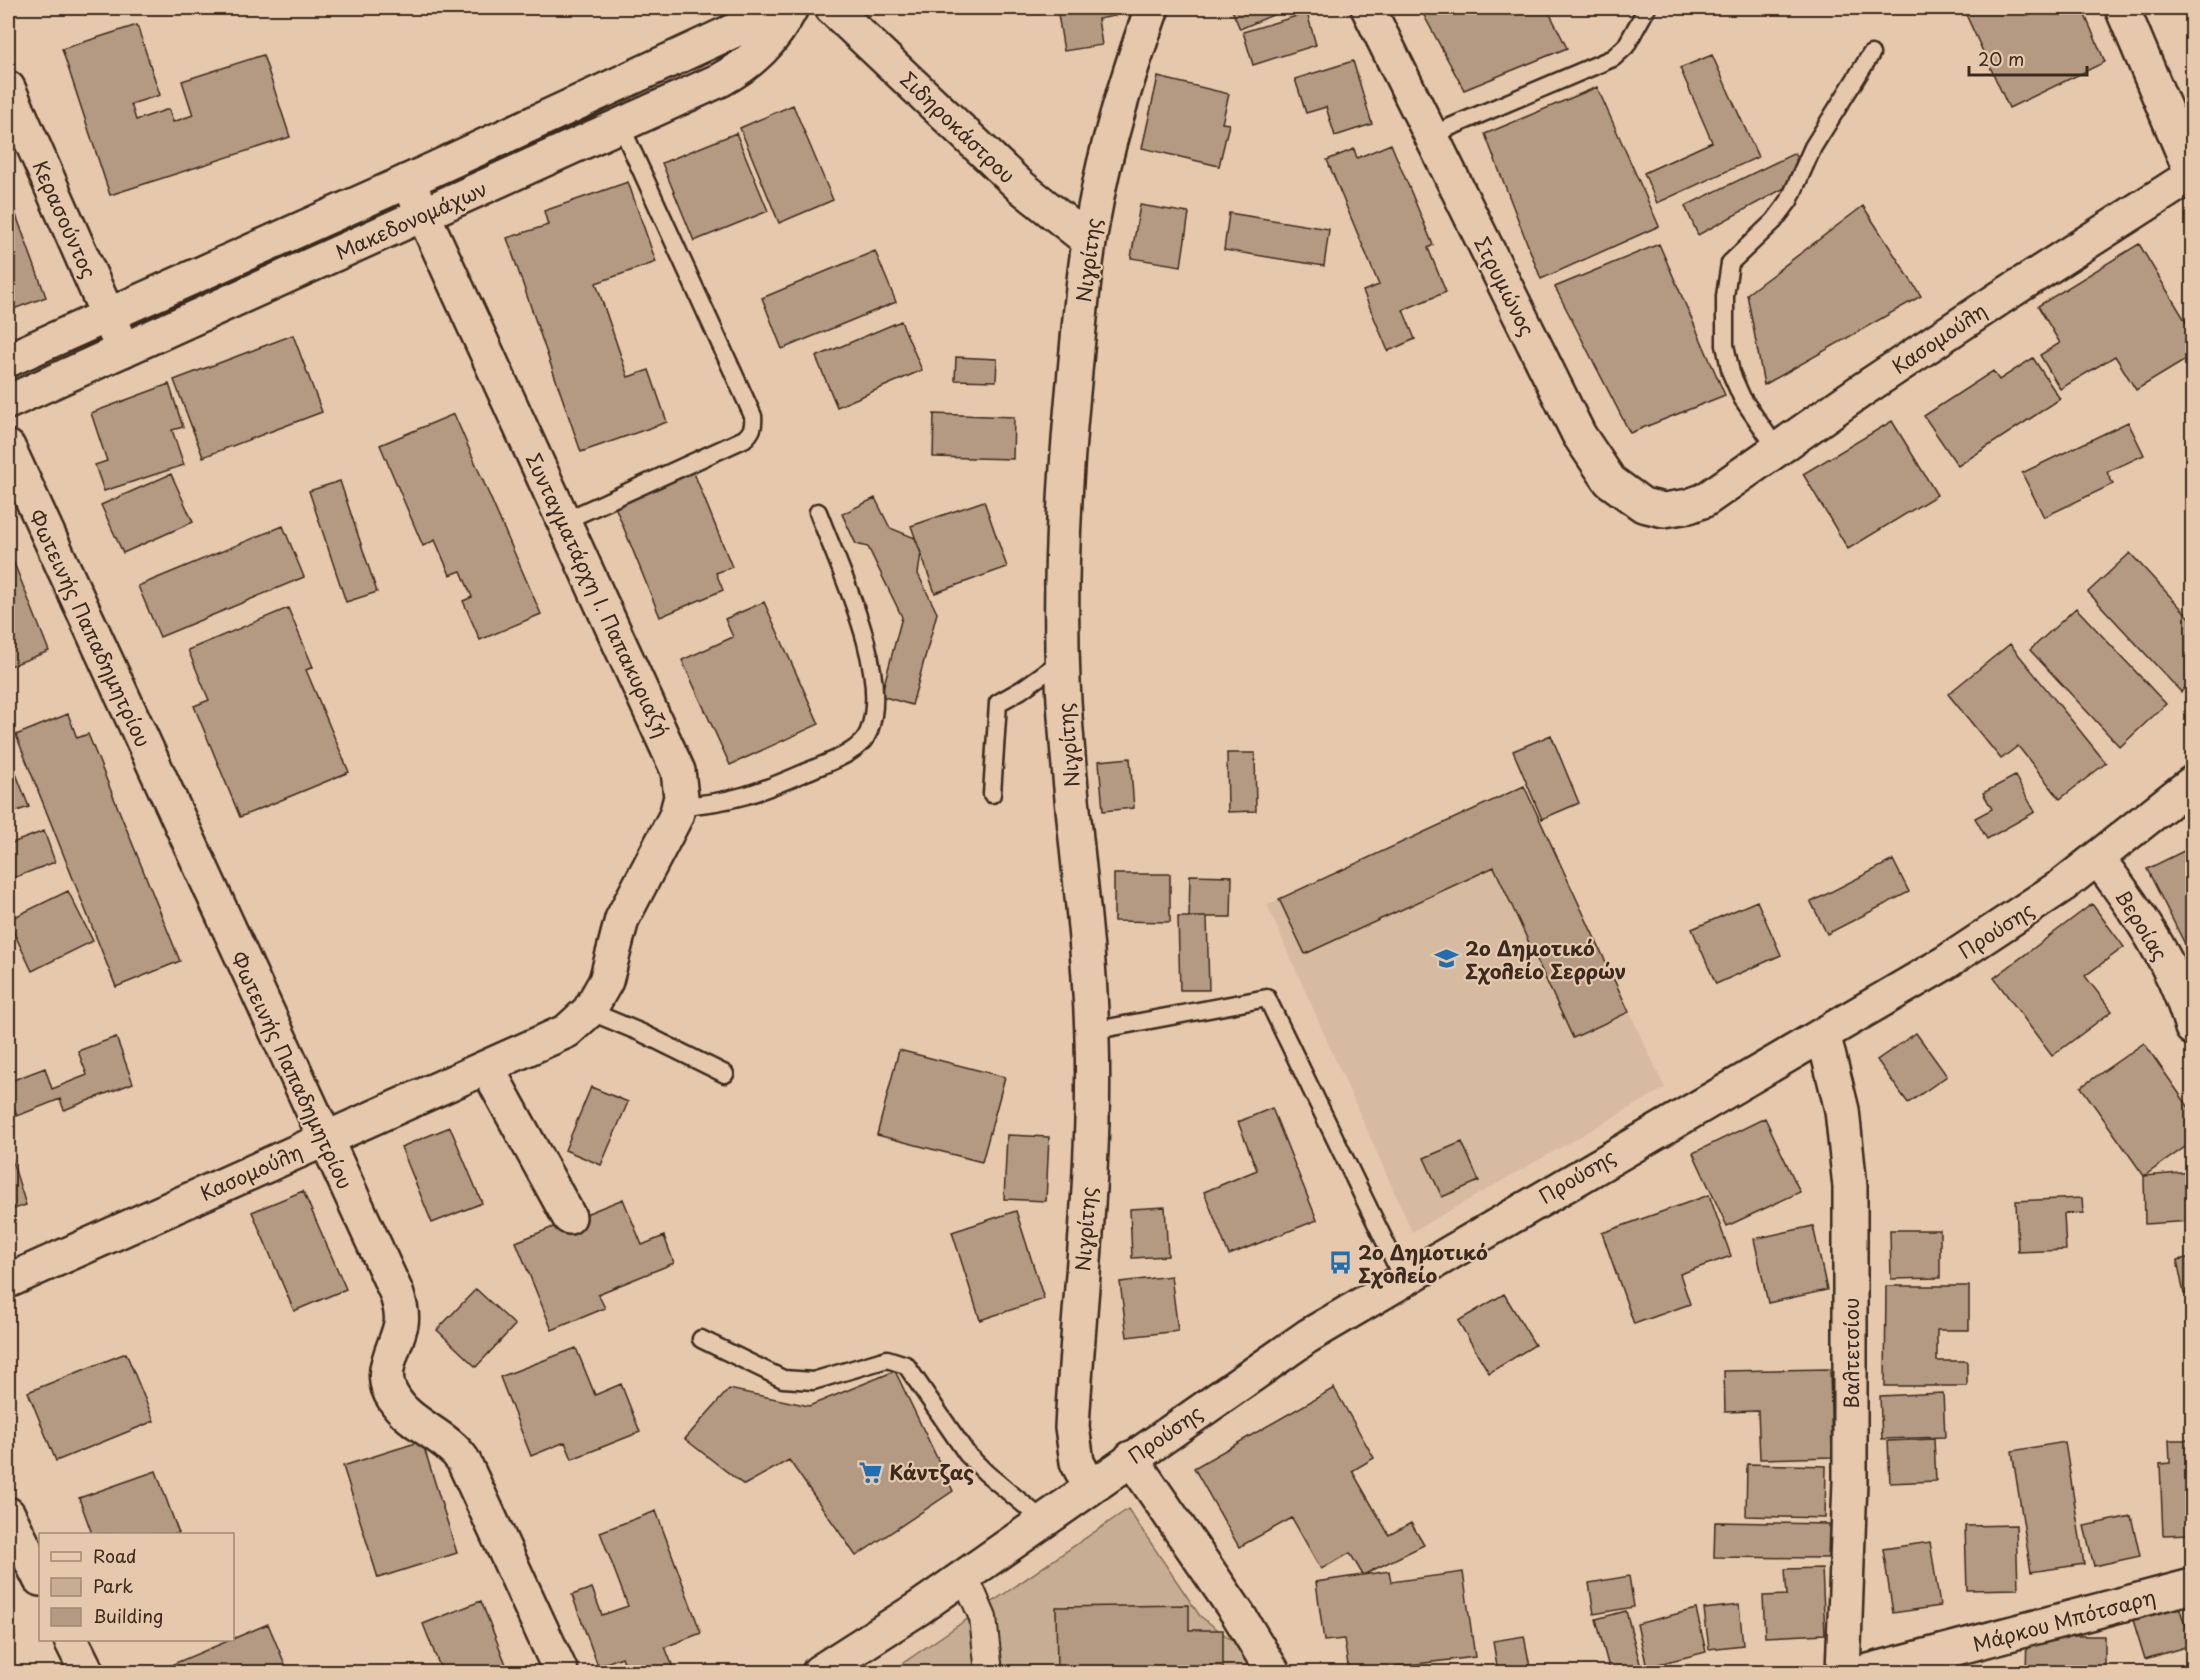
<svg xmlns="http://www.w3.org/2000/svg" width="2200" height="1680" viewBox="0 0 2200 1680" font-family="'Playpen Sans',sans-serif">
<rect width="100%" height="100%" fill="#e6c9ad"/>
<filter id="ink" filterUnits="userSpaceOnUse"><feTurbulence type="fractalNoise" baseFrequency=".0167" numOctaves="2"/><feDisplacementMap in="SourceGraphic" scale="12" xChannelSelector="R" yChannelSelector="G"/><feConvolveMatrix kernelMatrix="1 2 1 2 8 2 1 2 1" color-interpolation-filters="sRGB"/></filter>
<g filter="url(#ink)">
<!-- built -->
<path fill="#d7bba0" d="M 1524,786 L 1665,1088 L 1412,1232 L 1267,905 Z"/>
<!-- park -->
<path fill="#c7ad93" stroke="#816c58" stroke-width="1.5" d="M 1128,1509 L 1200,1616 L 1237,1644 L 1257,1672 L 890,1672 Z"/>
<!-- building -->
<path fill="#b49a83" stroke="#3b2a1e" stroke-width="1.5" d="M 1057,8 L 1114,8 L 1115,16 L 1098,19 L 1102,45 L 1064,51 Z
M 1231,8 L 1289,8 L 1240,29 Z
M 1420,8 L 1547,8 L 1567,48 L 1464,90 Z
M 1963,8 L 2082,8 L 2105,62 L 2009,108 Z
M 1307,13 L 1316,45 L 1253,65 L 1243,32 Z
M 137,25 L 160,95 L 131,104 L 136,120 L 169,109 L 173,122 L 193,115 L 182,81 L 263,55 L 290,137 L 110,195 L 62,49 Z
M 1712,55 L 1758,157 L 1657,203 L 1644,173 L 1712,142 L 1680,68 Z
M 1353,61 L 1372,124 L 1335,136 L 1326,107 L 1306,113 L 1295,79 Z
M 1158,77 L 1229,94 L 1222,123 L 1229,124 L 1219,166 L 1142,148 Z
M 1597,87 L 1659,226 L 1541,279 L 1485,134 Z
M 793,105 L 833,200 L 779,223 L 740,128 Z
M 736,133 L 768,211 L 694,241 L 662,163 Z
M 1391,144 L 1433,245 L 1428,248 L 1446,292 L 1403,310 L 1415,339 L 1388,351 L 1363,291 L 1379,285 L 1327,160 L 1354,149 L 1357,158 Z
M 1795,153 L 1799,180 L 1698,235 L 1685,206 Z
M 628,182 L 656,262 L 596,283 L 628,377 L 649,370 L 667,422 L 581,452 L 507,238 L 548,225 L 544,211 Z
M 8,193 L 46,297 L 8,311 Z
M 1140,205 L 1189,213 L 1181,266 L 1131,258 Z
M 1863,206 L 1921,296 L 1764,385 L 1747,294 Z
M 1229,213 L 1329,229 L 1324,266 L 1224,250 Z
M 1659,244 L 1725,395 L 1630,433 L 1555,287 Z
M 2139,244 L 2192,332 L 2192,356 L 2136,390 L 2115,356 L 2060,389 L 2040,355 L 2060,343 L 2038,306 Z
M 875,251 L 896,302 L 782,349 L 762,298 Z
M 901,321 L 922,370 L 837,407 L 816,357 Z
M 293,335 L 322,412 L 203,457 L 174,380 Z
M 956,357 L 997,359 L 996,381 L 955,380 Z
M 2033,358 L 2060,399 L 1958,466 L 1924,416 L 1993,371 L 1999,380 Z
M 169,384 L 183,427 L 172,430 L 184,465 L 104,491 L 95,465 L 107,461 L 91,413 Z
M 454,414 L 541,614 L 480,640 L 463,601 L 472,597 L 461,571 L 450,575 L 435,540 L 423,546 L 380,445 Z
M 934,414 L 1014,417 L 1013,459 L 933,457 Z
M 1892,421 L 1937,495 L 1848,549 L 1803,474 Z
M 2128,422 L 2144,455 L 2107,472 L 2113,484 L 2044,517 L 2022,473 Z
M 690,463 L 732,567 L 716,573 L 723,590 L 660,617 L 612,499 Z
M 171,474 L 193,522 L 123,553 L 101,505 Z
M 340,481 L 377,592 L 346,602 L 309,491 Z
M 875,498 L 890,528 L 915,538 L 921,553 L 918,574 L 937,613 L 912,705 L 881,696 L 902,617 L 868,547 L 856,544 L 842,514 Z
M 984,501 L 1007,567 L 935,593 L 911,526 Z
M 283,526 L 304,577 L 160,637 L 138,586 Z
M 8,548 L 49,651 L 8,667 Z
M 2130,553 L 2192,620 L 2192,681 L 2181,692 L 2088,592 Z
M 764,602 L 819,724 L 730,765 L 682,660 L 733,637 L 725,619 Z
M 288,608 L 313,667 L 306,670 L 349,772 L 240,817 L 194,706 L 209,700 L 188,650 Z
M 2076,608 L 2166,704 L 2120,747 L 2030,650 Z
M 2010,644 L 2106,763 L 2060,799 L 2018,746 L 2001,759 L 1948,694 Z
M 68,714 L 77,738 L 88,734 L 180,961 L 116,987 L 16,735 Z
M 1551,735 L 1579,803 L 1542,819 L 1513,751 Z
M 8,753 L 29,807 L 8,814 Z
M 1227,753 L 1255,753 L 1256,811 L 1228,812 Z
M 1130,758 L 1134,808 L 1103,811 L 1099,761 Z
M 2015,776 L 2035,812 L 1987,839 L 1975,818 L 1992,809 L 1983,793 Z
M 1524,786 L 1629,1012 L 1573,1038 L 1494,867 L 1305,954 L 1279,899 Z
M 8,831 L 12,843 L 44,831 L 55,862 L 8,880 Z
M 2192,847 L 2192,958 L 2147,869 Z
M 1893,860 L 1909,892 L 1827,934 L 1811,902 Z
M 1114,874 L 1170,874 L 1170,922 L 1114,921 Z
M 1190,875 L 1232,876 L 1231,917 L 1189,917 Z
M 68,891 L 93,941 L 32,971 L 8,920 Z
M 1757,901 L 1781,955 L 1716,984 L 1692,929 Z
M 2092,904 L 2124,947 L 2085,976 L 2112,1011 L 2052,1056 L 1994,978 Z
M 1178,917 L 1207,917 L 1209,990 L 1180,990 Z
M 1916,1033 L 1947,1076 L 1908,1103 L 1877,1060 Z
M 116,1037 L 133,1083 L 64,1110 L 60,1099 L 17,1116 L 8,1090 L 8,1082 L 45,1068 L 52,1089 L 87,1075 L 78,1051 Z
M 2144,1043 L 2192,1112 L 2192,1142 L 2144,1176 L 2081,1087 Z
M 899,1050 L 1005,1077 L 982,1162 L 877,1135 Z
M 591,1087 L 628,1102 L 601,1165 L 565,1150 Z
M 1272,1108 L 1317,1220 L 1229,1255 L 1204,1192 L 1257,1170 L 1238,1122 Z
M 1765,1118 L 1800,1192 L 1727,1226 L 1693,1153 Z
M 450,1127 L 482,1203 L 432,1223 L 401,1147 Z
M 1007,1135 L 1049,1137 L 1046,1201 L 1004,1199 Z
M 1462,1142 L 1479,1181 L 1442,1197 L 1424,1158 Z
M 10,1154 L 26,1205 L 8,1211 L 8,1155 Z
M 2192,1172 L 2192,1221 L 2145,1224 L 2144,1176 Z
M 303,1191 L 346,1289 L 294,1311 L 252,1212 Z
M 1709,1195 L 1731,1256 L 1680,1274 L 1690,1304 L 1634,1324 L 1602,1233 Z
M 2082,1198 L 2083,1213 L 2064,1214 L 2066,1250 L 2018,1252 L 2016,1201 Z
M 623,1199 L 642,1245 L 664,1236 L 674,1263 L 598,1294 L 605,1308 L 552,1330 L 516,1242 Z
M 1165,1207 L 1168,1256 L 1132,1258 L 1130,1209 Z
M 1016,1211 L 1044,1299 L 980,1320 L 952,1232 Z
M 1813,1226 L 1827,1290 L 1768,1303 L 1754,1239 Z
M 1890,1230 L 1940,1230 L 1940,1278 L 1891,1279 Z
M 2192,1257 L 2192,1293 L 2184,1294 L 2177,1260 Z
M 1171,1276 L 1178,1331 L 1127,1337 L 1120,1282 Z
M 1886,1286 L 1969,1286 L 1969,1330 L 1937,1330 L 1937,1361 L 1967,1361 L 1967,1386 L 1885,1386 Z
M 476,1289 L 515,1325 L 476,1367 L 437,1330 Z
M 1504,1294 L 1535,1345 L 1489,1373 L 1458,1321 Z
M 576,1348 L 595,1395 L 621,1384 L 640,1432 L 572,1459 L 565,1442 L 531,1456 L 500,1377 Z
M 126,1353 L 154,1421 L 56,1461 L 28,1392 Z
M 1830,1369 L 1832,1457 L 1760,1459 L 1758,1411 L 1725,1412 L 1724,1371 Z
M 895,1371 L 953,1491 L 856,1556 L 789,1460 L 744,1485 L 685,1439 L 729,1389 L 809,1406 Z
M 1334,1388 L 1374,1458 L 1352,1471 L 1389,1535 L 1411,1523 L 1424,1545 L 1363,1575 L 1350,1553 L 1321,1569 L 1292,1518 L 1239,1547 L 1194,1468 Z
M 1943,1393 L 1945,1437 L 1882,1439 L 1880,1396 Z
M 1934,1439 L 1936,1481 L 1890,1483 L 1888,1441 Z
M 2169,1440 L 2192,1440 L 2192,1534 L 2163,1535 L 2160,1464 L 2170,1463 Z
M 422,1441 L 457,1553 L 378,1578 L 343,1466 Z
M 2065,1442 L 2084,1564 L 2031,1572 L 2012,1451 Z
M 1747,1464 L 1826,1466 L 1825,1518 L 1746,1516 Z
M 156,1471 L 179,1534 L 92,1534 L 79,1498 Z
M 656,1511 L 701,1633 L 665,1647 L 675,1672 L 628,1672 L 622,1657 L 598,1666 L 572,1595 L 592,1588 L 602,1615 L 628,1606 L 600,1532 Z
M 2131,1516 L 2140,1556 L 2094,1566 L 2084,1526 Z
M 1715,1522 L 1829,1524 L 1828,1558 L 1714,1557 Z
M 2016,1525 L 2018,1589 L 1967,1590 L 1965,1526 Z
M 1930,1542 L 1940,1606 L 1893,1613 L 1883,1549 Z
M 1822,1568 L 1825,1634 L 1765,1637 L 1763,1596 L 1787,1595 L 1785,1569 Z
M 1389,1571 L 1391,1582 L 1463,1572 L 1475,1657 L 1349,1672 L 1344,1639 L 1324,1641 L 1316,1582 Z
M 1629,1576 L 1634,1607 L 1594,1614 L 1589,1583 Z
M 481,1601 L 509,1672 L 442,1672 L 423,1624 Z
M 1189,1605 L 1189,1630 L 1223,1630 L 1223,1672 L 1057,1672 L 1056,1607 Z
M 1739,1605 L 1743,1645 L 1709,1649 L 1704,1609 Z
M 2180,1606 L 2192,1645 L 2145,1659 L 2133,1620 Z
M 1696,1609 L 1706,1652 L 1647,1667 L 1637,1624 Z
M 1626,1611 L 1641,1667 L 1610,1672 L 1596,1619 Z
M 8,1619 L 15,1638 L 8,1640 Z
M 268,1624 L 287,1669 L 279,1672 L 169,1672 L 166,1667 Z
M 1524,1636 L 1531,1672 L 1498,1672 L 1493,1641 Z
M 2027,1636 L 2105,1636 L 2105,1672 L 2026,1672 Z"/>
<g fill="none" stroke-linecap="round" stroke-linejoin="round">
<defs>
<path id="service" d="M 1429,136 L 1613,58 L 1626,46 L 1647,8
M 1777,449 L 1742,398 L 1731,373 L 1725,345 L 1725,296 L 1730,263 L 1774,221 L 1789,201 L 1813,147 L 1871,54
M 564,521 L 744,439 C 752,432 754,427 753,416 L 621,126
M 992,794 L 998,703 L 1021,690 L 1063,660
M 679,806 C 731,803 758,793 806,772 C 826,763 861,753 869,731 C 891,672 839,568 818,512
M 589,1011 L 642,1033 L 725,1074
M 1092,1031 L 1267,998 L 1403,1279
M 701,1339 L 783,1379 L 813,1381 L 887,1359 L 906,1365 L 967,1454 L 986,1473 L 1044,1521"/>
<path id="pedestrian" d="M 965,1576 L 983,1618 L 989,1672"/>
<path id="minor" d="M 832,8 L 1020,186 L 1089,241
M 1368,8 L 1579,435 L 1610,481 L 1643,505 L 1664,510 L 1689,506 L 1705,500 L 1862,390 L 2000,298 L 2192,175
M 2122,8 L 2192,174
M 8,88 L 123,350
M 8,447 L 396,1292 C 399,1302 403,1313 401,1324 C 395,1351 376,1373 394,1399 C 411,1426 445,1434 463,1460 L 561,1672
M 2098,859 C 2137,910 2175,965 2192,1028
M 487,1068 L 569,1217
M 8,1281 L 567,1031 L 589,1011 L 606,981 L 622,919 L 676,816 L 681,797 L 678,771 L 408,181
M 1131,1458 L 1238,1614 L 1273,1672
M 8,1514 L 40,1579
M 71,1640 L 87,1672
M 1865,1672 L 2192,1586"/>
<path id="tertiary" d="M 8,360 L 408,181 L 783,8
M 8,402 L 720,80 C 753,62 774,41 791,8
M 1824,1037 L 1842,1110 L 1850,1187 L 1850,1481 L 1843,1672
M 1090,1487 L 1077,1462 L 1072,1427 C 1079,1298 1096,1168 1092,1039 C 1089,919 1068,801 1063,681 C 1059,585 1064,489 1073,393 C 1079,332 1083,269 1095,208 C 1107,140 1129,72 1152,8"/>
<path id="secondary" d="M 819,1672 L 919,1608 L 1308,1336 L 1945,963 L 2063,885 L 2192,783"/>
</defs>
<!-- service casing -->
<use href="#service" stroke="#3b2a1e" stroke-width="21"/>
<!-- pedestrian casing -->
<use href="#pedestrian" stroke="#3b2a1e" stroke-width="30"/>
<!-- minor casing -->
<use href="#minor" stroke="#3b2a1e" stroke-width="38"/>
<!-- tertiary casing -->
<use href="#tertiary" stroke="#3b2a1e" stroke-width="38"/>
<!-- secondary casing -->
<use href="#secondary" stroke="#3b2a1e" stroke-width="38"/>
<!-- service -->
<use href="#service" stroke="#e6c9ad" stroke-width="16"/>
<!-- pedestrian -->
<use href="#pedestrian" stroke="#e6c9ad" stroke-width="26"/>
<!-- minor -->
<use href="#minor" stroke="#e6c9ad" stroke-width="33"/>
<!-- tertiary -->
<use href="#tertiary" stroke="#e6c9ad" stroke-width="33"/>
<!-- secondary -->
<use href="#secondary" stroke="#e6c9ad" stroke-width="33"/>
</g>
</g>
<!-- icons -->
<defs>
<symbol id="school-bare" viewBox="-9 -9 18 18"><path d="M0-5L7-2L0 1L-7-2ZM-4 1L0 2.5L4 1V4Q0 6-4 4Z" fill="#1f6fb2" stroke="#e6c9ad" stroke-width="2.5" paint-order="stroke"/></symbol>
<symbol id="bus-bare" viewBox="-9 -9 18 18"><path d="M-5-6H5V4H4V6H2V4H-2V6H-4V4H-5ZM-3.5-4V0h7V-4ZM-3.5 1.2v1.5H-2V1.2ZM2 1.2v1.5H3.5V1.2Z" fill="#1f6fb2" stroke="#e6c9ad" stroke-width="2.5" paint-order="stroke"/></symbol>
<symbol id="supermarket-bare" viewBox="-9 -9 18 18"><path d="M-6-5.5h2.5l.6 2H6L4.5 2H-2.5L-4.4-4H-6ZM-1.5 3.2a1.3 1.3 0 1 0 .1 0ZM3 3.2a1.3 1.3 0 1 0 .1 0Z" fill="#1f6fb2" stroke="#e6c9ad" stroke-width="2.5" paint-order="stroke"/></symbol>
</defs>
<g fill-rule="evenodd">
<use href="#school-bare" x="1430" y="942" width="33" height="33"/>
<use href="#bus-bare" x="1324" y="1246" width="33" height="33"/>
<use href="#supermarket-bare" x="854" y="1456" width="33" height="33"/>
</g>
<g text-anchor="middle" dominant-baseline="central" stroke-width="4.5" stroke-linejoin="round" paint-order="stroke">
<!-- street labels -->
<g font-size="20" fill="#3b2a1e" stroke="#e6c9ad">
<text transform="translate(958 127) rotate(44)">Σιδηροκάστρου</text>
<text transform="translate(65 219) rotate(66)">Κερασούντος</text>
<text transform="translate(411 220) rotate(-24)">Μακεδονομάχων</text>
<text transform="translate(1088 260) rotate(-83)">Νιγρίτης</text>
<text transform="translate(1505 286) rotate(63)">Στρυμώνος</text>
<text transform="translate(1939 338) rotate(-34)">Κασομούλη</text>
<text transform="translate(598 595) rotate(65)">Συνταγματάρχη Ι. Παπακυριαζή</text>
<text transform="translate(90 628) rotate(65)">Φωτεινής Παπαδημητρίου</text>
<text transform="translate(1068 745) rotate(-95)">Νιγρίτης</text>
<text transform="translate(2142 925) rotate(58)">Βεροίας</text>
<text transform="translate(1996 930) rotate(-33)">Προύσης</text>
<text transform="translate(292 1070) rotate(65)">Φωτεινής Παπαδημητρίου</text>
<text transform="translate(251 1172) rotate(-24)">Κασομούλη</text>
<text transform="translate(1577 1176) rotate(-31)">Προύσης</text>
<text transform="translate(1085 1229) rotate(-86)">Νιγρίτης</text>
<text transform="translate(1851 1353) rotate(-90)">Βαλτετσίου</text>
<text transform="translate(1165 1434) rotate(-35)">Προύσης</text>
<text transform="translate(2064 1620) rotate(-15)">Μάρκου Μπότσαρη</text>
</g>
<!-- poi labels -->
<g font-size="20" font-weight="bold" fill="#3b2a1e" stroke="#e6c9ad" text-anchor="start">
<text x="1465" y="948">2ο Δημοτικό<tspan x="1465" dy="23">Σχολείο Σερρών</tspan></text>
<text x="1358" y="1252">2ο Δημοτικό<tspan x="1358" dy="23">Σχολείο</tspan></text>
<text x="889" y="1472">Κάντζας</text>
</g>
</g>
<!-- margin -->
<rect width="2200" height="1680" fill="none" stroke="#e6c9ad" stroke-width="30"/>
<rect x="15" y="15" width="2170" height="1650" fill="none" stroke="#3b2a1e" stroke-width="2" filter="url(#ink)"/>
<!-- legend -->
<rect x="39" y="1533" width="195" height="108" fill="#e6c9ad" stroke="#a28974" stroke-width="1.5"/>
<rect x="51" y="1552" width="30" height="9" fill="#e6c9ad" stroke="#a28974" stroke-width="1.5"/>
<text x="93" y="1563" font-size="18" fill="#3b2a1e">Road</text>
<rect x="51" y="1578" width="30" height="18" fill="#c7ad93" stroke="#a28974" stroke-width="1.5"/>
<text x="93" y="1593" font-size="18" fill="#3b2a1e">Park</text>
<rect x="51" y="1608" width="30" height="18" fill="#b49a83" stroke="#a28974" stroke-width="1.5"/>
<text x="93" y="1623" font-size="18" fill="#3b2a1e">Building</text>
<!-- scale -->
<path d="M1969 66v9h118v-9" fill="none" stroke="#3b2a1e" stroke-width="3"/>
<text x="1978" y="66" font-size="18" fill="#3b2a1e" stroke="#e6c9ad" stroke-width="4.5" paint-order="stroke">20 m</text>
</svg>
